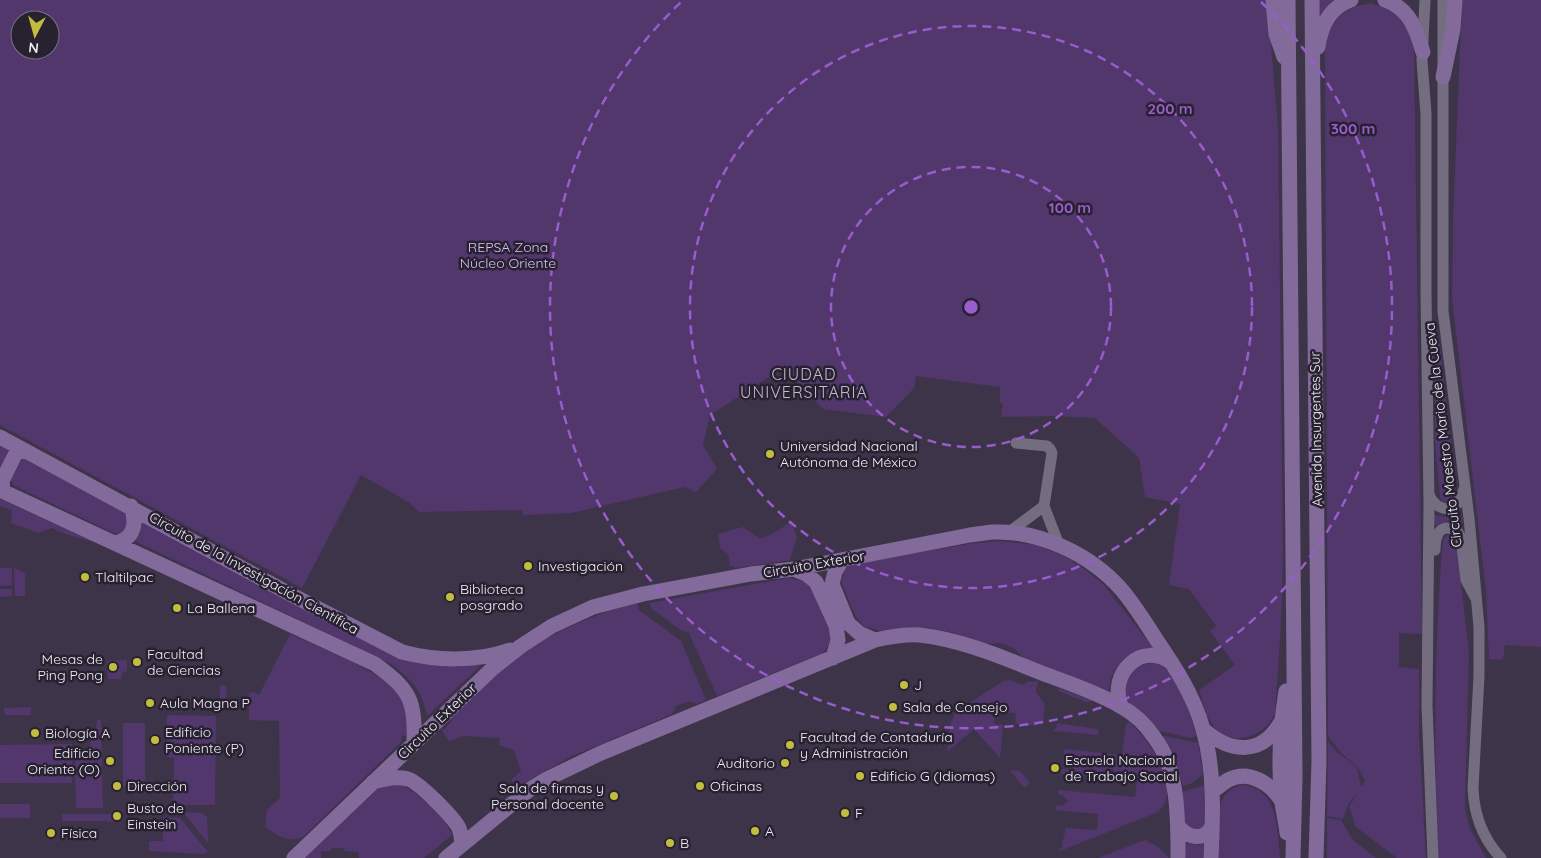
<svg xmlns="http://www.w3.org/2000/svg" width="1541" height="858" viewBox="0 0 1541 858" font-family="Quicksand,sans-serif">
<rect width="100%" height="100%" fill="#322b3b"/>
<!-- built -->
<path fill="#3e344a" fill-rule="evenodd" d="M 0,0 L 1541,0 L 1541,858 L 0,858 ZM 20,20 L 50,20 L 50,50 L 20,50 Z"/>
<!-- green -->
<path fill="#51376c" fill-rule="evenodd" d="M 0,0 L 1267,0 L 1278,127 L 1283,547 C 1283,602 1279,658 1275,713 C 1266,737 1231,748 1214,727 C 1206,718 1203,701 1199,690 L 1235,665 L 1210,631 L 1216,626 L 1189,589 L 1169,585 L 1180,504 L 1145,497 L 1139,458 L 1095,418 L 1056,416 L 1001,417 L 1003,404 L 1000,403 L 1000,387 L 916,376 L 914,388 L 886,417 L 823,409 L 783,368 L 710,415 L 703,445 L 717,469 L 696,492 L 685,487 L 571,513 L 523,515 L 522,510 L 419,512 L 410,503 L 361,475 L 302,588 L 0,425 ZM 20,20 L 50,20 L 50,50 L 20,50 Z
M 1319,0 L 1337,0 L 1332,2 L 1319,20 Z
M 1462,0 L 1541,0 L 1541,647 L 1505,645 L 1503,660 L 1489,659 L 1486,591 L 1452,298 L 1453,220 Z
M 1371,3 L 1394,11 L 1409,24 L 1414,49 L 1422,634 L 1399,633 L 1399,667 L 1419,669 L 1419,735 L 1426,858 L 1397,858 L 1356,827 L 1349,807 L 1359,791 L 1349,803 L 1343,819 L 1327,816 L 1328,742 L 1339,754 L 1357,767 L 1361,787 L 1365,781 L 1358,767 L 1341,753 L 1328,736 L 1325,47 C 1327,32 1335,18 1348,10 C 1354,6 1364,5 1371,3 Z
M 1437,337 L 1440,346 L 1451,442 L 1453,497 L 1451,501 C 1446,504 1442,502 1440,497 L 1435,441 L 1435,346 Z
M 0,444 L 6,447 L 8,451 L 0,472 Z
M 23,458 L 26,459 L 127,513 L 129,517 L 125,531 L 118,535 L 15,486 L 12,483 L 11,479 Z
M 0,499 L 97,543 C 82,538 67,536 52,528 L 38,533 L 11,523 L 12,510 L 0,506 Z
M 1459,514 L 1462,518 L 1462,522 L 1460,524 L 1448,521 L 1436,525 L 1434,524 L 1434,515 L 1447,517 Z
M 140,520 L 396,657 C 425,667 452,666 483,663 L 427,716 C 422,691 413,681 393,665 L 135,541 L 140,533 Z
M 791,522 L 797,537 L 790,560 L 736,568 L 730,565 L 728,554 L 720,548 L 718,534 L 743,527 L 760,539 L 772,534 Z
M 1447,535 L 1453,537 L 1457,547 L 1469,654 L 1465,808 L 1470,829 L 1486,858 L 1438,858 C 1434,751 1434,645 1443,539 Z
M 1000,541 L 1036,545 L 1062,555 L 1082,567 L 1104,585 L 1154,649 C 1149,650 1143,649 1138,651 C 1121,656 1109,674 1109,692 L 1024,658 L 1015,649 L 1001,643 L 986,644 L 954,633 L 929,628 L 911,627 L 880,631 L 863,626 L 855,615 L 841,581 L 846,568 L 852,564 L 975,543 Z
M 0,568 L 12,568 L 12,585 L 0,586 Z
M 14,568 L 25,573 L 25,596 L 15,596 Z
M 788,578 L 803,581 L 810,587 L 830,632 C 831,641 829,648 821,654 L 717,696 L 689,633 L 679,629 L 651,608 L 650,603 Z
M 0,589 L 12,589 L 12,596 L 0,597 Z
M 637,603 L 639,610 L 681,641 L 706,700 L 697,704 L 690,701 L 676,706 L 672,714 L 570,757 L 517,787 L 511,780 L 521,771 L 514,750 L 499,745 L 500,738 L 464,736 L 449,741 L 442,731 L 452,721 L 451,719 C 467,703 483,686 501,671 C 540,637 587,616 637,603 Z
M 290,634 L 351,661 L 385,680 L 403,698 L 408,722 L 406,736 L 402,735 L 401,742 L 303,837 C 287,843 278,836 265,827 L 267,810 L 280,798 L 279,721 L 249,720 L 249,693 L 252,692 L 259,695 Z
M 127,660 L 127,671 L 123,672 L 121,679 L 108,679 L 107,661 Z
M 1154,663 C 1157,664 1162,665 1165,668 C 1177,676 1192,720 1197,735 L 1191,738 L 1160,731 L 1143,713 L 1125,701 C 1125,695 1123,688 1124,683 C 1127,670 1142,664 1154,663 Z
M 1005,680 L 1006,681 L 1009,680 L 1024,685 L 1026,682 L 1038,681 L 1036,692 L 1045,705 L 1043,723 L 1039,722 L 1038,726 L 1015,723 L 1016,713 L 996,711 L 994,724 L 1003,725 L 1000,758 L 974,729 L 947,752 L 951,722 L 957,711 Z
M 220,685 L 227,686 L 226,701 L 228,702 L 228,707 L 220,710 Z
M 1059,688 L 1093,701 L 1086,702 L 1058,691 Z
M 31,707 L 31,715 L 5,715 L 4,708 Z
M 167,715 L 216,716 L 215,805 L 173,805 L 174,758 L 166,757 Z
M 97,720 L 101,720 L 103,808 L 76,808 L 75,758 C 93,755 87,749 93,735 C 95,730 97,726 97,720 Z
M 1129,722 C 1149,740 1184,787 1158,812 L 1060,851 L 1059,849 L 1063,847 L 1062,844 L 1066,828 L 1097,830 L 1098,814 L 1056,810 L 1056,805 L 1062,806 L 1068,801 L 1063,795 L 1058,794 L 1058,790 L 1135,797 L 1137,781 L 1114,779 L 1115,772 L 1113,769 L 1109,770 L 1108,778 L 1061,774 L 1062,769 L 1069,770 L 1072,766 L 1070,764 L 1063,763 L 1064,749 L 1122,755 L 1126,725 Z
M 123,723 L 145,723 L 145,793 L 133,793 L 133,787 L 123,787 Z
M 1057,723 L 1097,729 L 1099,735 L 1054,731 L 1054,729 L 1056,729 Z
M 1165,736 L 1198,743 L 1203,774 L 1192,783 L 1183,786 L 1177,765 L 1163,737 Z
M 72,744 L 72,783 L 0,783 L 0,745 Z
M 1010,770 L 1020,771 L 1030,783 L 1024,788 Z
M 403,785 C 419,795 446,817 452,835 L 424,858 L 359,858 L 358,852 L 345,851 L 344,848 L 331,848 L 331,851 L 321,851 L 321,858 L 305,858 L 381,786 Z
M 1205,785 L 1205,825 L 1195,832 L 1183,821 L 1182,792 Z
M 1243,785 C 1279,789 1277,830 1280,858 L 1218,858 C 1218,833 1210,790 1243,785 Z
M 0,804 L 30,804 L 30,818 L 0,818 Z
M 183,812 L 201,813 L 207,817 L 208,843 Z
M 62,814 L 121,814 L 121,821 L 106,822 L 106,818 L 105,821 L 62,821 Z
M 163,817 L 180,818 L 208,852 L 204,854 L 149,851 L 149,841 L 163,841 Z
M 1327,818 L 1341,820 L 1353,840 L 1376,858 L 1327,858 Z
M 1145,840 L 1158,847 L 1169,858 L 1098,858 Z
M 1204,842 L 1203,858 L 1186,858 L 1185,843 L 1200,845 Z"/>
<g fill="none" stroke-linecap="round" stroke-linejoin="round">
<!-- street -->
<path stroke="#746d7f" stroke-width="11" d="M 1425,0 L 1422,60 L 1426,114 L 1426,294 L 1429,503 L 1427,705 L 1433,858
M 1443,0 L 1443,311 L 1469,518 L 1479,627 L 1479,676 L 1473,788 C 1474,814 1483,839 1501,858
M 1016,443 L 1047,446 L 1050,449 L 1052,453 L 1044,506 L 1059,545
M 1429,494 C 1433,506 1447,514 1457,504 C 1461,500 1462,494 1464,489
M 1008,533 L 1044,506
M 1435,550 C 1435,535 1440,522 1457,531 L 1461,538 L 1466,580 L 1475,597"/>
<!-- secondary -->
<path stroke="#826b9b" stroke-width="15" d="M 1273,0 L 1276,34 L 1284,57
M 1288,0 L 1295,776 L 1293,858
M 1312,0 L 1319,761 L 1316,858
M 1385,0 C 1410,9 1416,29 1423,52
M 1318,47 C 1321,26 1330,7 1351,0
M 1443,77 L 1453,29 L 1455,0
M 0,437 L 290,594 L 402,652 C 436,661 476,662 510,650
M 0,490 L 375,664 C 410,690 415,699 414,742
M 3,491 L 2,481 L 16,453 L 24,450
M 116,543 C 135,538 137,523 131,506
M 842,560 L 835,572 L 832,584 L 848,623 L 859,633 L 875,640
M 794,569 L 806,574 L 816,582 L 836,626 L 838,640 L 833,658
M 1286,691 C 1280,728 1278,765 1282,801 C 1283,812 1286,822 1287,833
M 1121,706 C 1108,673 1142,640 1172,663
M 1203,729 C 1231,754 1263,756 1282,720
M 373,782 C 385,779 396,776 408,779 C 420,783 453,817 459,828 C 461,833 461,838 462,843
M 1212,792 C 1217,788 1223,783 1228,780 C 1249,769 1272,784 1282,802
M 1178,826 C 1188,838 1204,842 1212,826
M 294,858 L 493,668 L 521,646 L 552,626 L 593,607 L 643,594 L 751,574 L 794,569 L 970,535 C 977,534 985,533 992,532 C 1039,530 1090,554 1121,589 C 1134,604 1145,622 1156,639 C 1175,667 1194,696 1203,729 C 1215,771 1213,815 1211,858
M 446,858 L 529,790 L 547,779 L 601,753 L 875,640 C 889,637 905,634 920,635 C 964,640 1006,659 1047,675 C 1071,684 1098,693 1120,706 C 1133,713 1146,725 1154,737 C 1179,769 1178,820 1178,858"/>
</g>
<!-- distance rings -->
<g fill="none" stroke="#985ccd" stroke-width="2.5" stroke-dasharray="9 6">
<circle cx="971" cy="307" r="140"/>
<circle cx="971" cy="307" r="281"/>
<path d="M1261 2A421 421 0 1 1 681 2"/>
</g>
<!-- markers -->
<g fill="#c2bd3f" stroke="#282130" stroke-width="2">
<circle cx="770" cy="454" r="5"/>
<circle cx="528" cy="566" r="5"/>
<circle cx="85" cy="577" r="5"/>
<circle cx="450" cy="597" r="5"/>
<circle cx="177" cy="608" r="5"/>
<circle cx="137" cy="662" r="5"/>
<circle cx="113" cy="667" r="5"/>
<circle cx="904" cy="685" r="5"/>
<circle cx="150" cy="703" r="5"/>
<circle cx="893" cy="707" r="5"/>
<circle cx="35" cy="733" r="5"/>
<circle cx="155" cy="740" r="5"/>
<circle cx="790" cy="745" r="5"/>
<circle cx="110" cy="761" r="5"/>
<circle cx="785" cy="763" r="5"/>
<circle cx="1055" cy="768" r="5"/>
<circle cx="860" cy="776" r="5"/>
<circle cx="117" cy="786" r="5"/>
<circle cx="700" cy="786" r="5"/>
<circle cx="614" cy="796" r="5"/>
<circle cx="845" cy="813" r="5"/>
<circle cx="117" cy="816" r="5"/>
<circle cx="755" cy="831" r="5"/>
<circle cx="51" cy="833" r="5"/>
<circle cx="670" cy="843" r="5"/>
</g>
<g text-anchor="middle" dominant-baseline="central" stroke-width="5" stroke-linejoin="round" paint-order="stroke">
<!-- park labels -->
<g font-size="14" fill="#d9c0f9" stroke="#282130">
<text x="508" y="247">REPSA Zona<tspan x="508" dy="16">Núcleo Oriente</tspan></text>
</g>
<!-- street labels -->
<g font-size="14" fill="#f0ecf6" stroke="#282130">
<text transform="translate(1316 429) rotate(-91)">Avenida Insurgentes Sur</text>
<text transform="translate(1443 435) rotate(-97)">Circuito Maestro Mario de la Cueva</text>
<text transform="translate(814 564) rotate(-10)">Circuito Exterior</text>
<text transform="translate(254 573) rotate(29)">Circuito de la Investigación Científica</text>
<text transform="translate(437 721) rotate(-44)">Circuito Exterior</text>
</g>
<!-- poi labels -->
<g font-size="14" fill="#f0ecf6" stroke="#282130" text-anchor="start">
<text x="780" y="446">Universidad Nacional<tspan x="780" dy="16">Autónoma de México</tspan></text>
<text x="538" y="566">Investigación</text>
<text x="95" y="577">Tlaltilpac</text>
<text x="460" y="589">Biblioteca<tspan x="460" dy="16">posgrado</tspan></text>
<text x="187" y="608">La Ballena</text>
<text x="147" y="654">Facultad<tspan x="147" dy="16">de Ciencias</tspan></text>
<text x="103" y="659" text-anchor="end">Mesas de<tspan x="103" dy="16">Ping Pong</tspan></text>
<text x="914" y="685">J</text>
<text x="160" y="703">Aula Magna P</text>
<text x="903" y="707">Sala de Consejo</text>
<text x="165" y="732">Edificio<tspan x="165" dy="16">Poniente (P)</tspan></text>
<text x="45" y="733">Biología A</text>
<text x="800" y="737">Facultad de Contaduría<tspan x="800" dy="16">y Administración</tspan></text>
<text x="100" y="753" text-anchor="end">Edificio<tspan x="100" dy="16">Oriente (O)</tspan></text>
<text x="1065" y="760">Escuela Nacional<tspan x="1065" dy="16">de Trabajo Social</tspan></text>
<text x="775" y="763" text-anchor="end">Auditorio</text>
<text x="870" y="776">Edificio G (Idiomas)</text>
<text x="127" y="786">Dirección</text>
<text x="710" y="786">Oficinas</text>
<text x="604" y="788" text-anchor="end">Sala de firmas y<tspan x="604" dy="16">Personal docente</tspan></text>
<text x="127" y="808">Busto de<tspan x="127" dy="16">Einstein</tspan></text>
<text x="855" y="813">F</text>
<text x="765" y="831">A</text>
<text x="61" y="833">Física</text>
<text x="680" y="843">B</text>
</g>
<!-- quarter labels -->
<g font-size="16" letter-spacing="1" fill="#c2b9cd" stroke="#282130">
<text x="804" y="374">CIUDAD<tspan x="804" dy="18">UNIVERSITARIA</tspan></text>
</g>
</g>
<circle cx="971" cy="307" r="8" fill="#985ccd" stroke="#282130" stroke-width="2.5"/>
<g font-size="15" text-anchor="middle" font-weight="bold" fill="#985ccd" stroke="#282130" stroke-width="5" stroke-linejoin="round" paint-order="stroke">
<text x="1170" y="114">200 m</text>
<text x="1353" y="134">300 m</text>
<text x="1070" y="213">100 m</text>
</g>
<!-- north arrow -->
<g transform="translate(35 35) rotate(186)"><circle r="24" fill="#282130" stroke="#78727f"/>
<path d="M0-4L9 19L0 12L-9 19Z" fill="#c2bd3f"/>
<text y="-8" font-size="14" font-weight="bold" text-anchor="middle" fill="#f0ecf6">N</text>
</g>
</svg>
